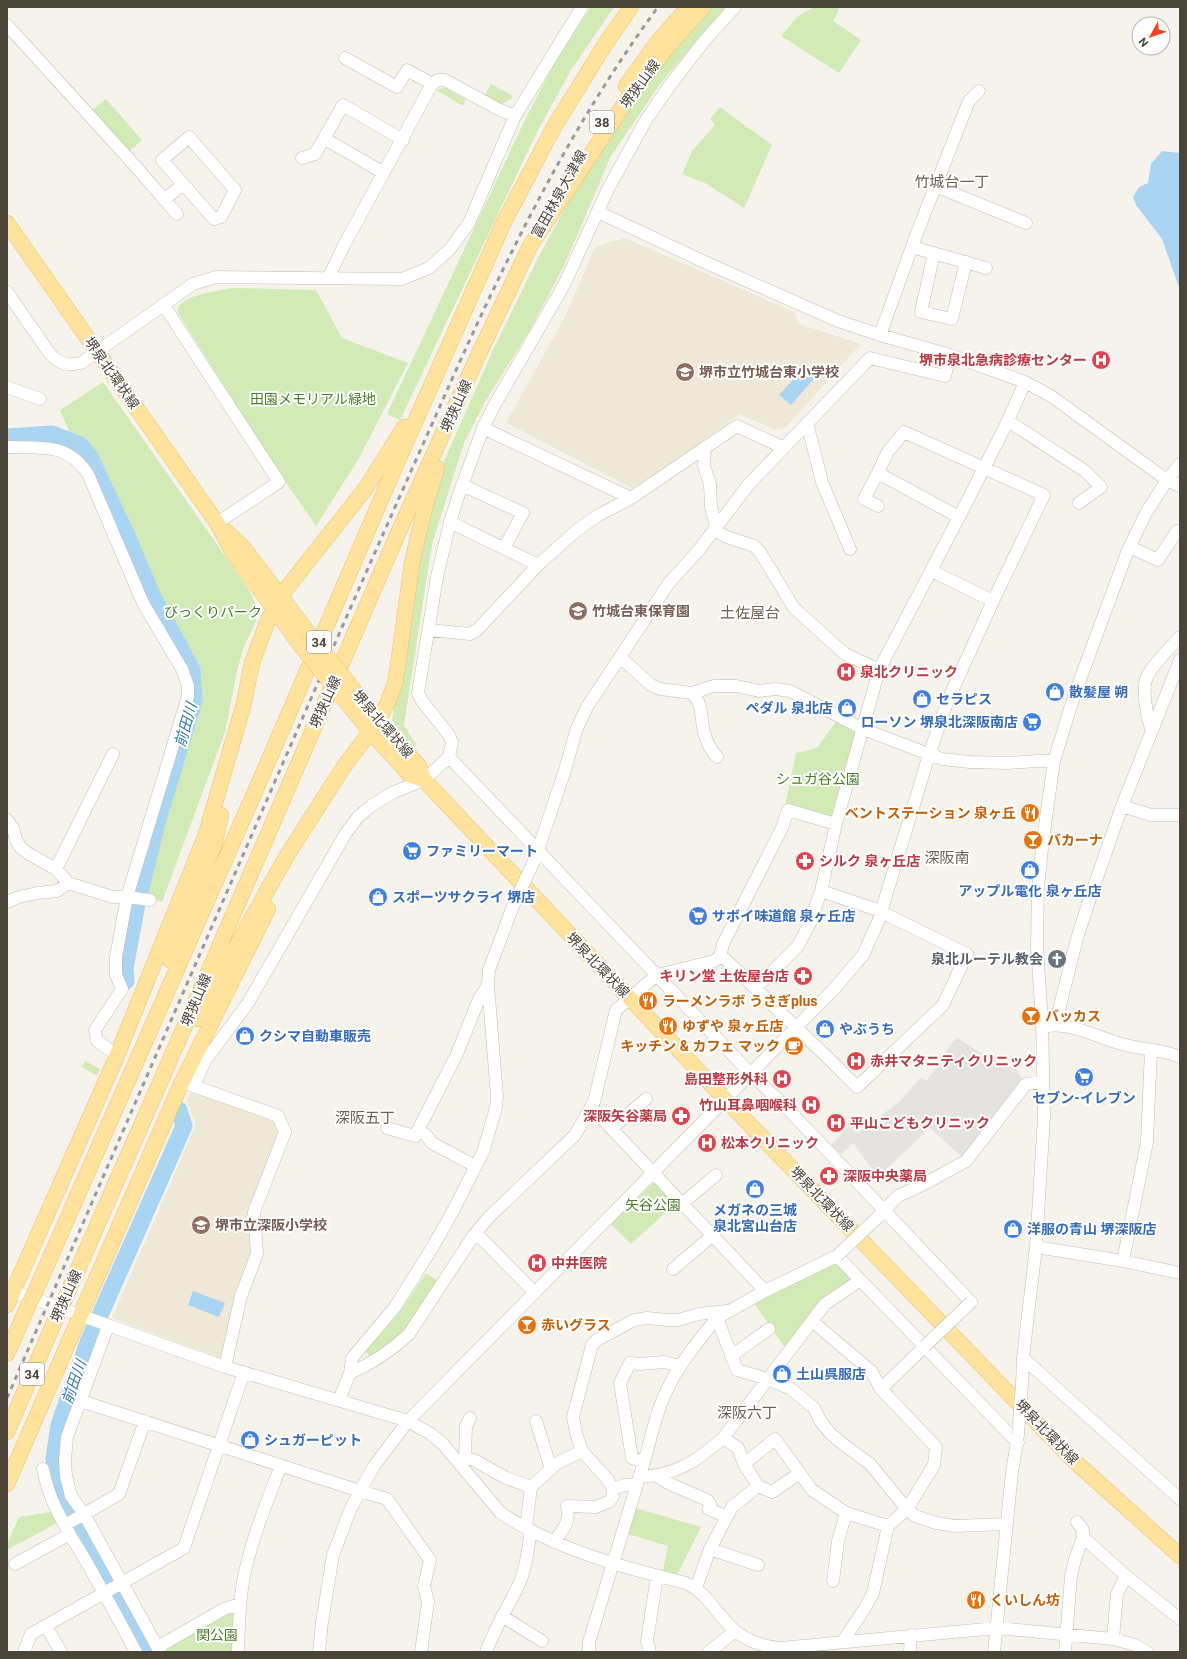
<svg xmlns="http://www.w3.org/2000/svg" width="1187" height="1659" viewBox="0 0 1187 1659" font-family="Roboto,'Noto Sans JP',sans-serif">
<rect width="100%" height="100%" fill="#f6f3ec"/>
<!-- education -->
<path fill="#efe8d6" d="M 625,238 L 794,312 L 799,324 L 861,344 L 785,428 L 775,430 L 739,414 L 686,454 L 632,488 L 506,423 L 566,315 L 595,247 Z
M 191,1092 L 274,1120 L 279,1132 L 249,1212 L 253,1254 L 223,1359 L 112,1318 L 196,1124 L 187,1100 Z"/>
<!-- green -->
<path fill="#d2eab5" d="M 591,7 L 614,7 L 571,70 L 537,132 L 400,420 L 387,414 L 523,124 L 555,62 Z
M 712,7 L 726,7 L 661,83 L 611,156 L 564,266 L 530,330 L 486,400 L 464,443 L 432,544 L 404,725 L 416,744 L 411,748 L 392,720 L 422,541 L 444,461 L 494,348 L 538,258 L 575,190 L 615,128 L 693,24 Z
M 814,7 L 838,7 L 839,10 L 833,21 L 861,40 L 839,73 L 781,36 L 798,16 Z
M 491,84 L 513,96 L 511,99 L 502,104 L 485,95 Z
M 442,88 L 446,88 L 466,100 L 463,106 L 436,90 Z
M 106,99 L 142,140 L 129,151 L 93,110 Z
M 720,107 L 772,145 L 744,208 L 705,183 L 682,174 L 692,151 L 715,125 L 710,119 Z
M 234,288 L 316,290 L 342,338 L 408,363 L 358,460 L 316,526 L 285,481 L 178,313 L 178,307 C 190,293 216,291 234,288 Z
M 103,382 L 249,590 L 257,607 L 256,621 L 243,649 L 237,671 L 225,732 L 162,902 L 142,895 L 201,697 L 195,665 L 159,600 L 95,460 L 85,445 L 71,436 L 60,410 Z
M 838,719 L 855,728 L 858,734 L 833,819 L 785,806 L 796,753 L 817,748 Z
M 85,1061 L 100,1069 L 97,1076 L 82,1067 Z
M 654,1182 L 675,1204 L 631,1244 L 611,1224 Z
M 836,1263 L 840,1264 L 852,1280 L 785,1348 L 754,1303 Z
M 426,1273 L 438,1281 L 405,1331 L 371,1357 L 365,1351 L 397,1316 Z
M 635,1508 L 701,1527 L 677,1575 L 663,1571 L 668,1546 L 628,1534 Z
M 51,1512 L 57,1523 L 7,1550 L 8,1542 L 19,1517 Z
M 235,1611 L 234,1652 L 164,1652 L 162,1648 L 225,1612 Z"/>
<!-- parking -->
<path fill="#e5e3e0" d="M 956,1037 L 984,1055 L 1016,1068 L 1025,1086 L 963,1158 L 930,1128 L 878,1177 L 853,1143 L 841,1154 L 831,1145 L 849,1126 L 857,1133 L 898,1103 L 920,1078 L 927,1080 Z"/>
<!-- water -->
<path fill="#a9d4f2" d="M 1162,151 L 1180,153 L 1180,290 L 1162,239 L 1136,205 L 1133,197 L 1139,187 L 1148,183 L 1151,164 Z
M 803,369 L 814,379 L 791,405 L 779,395 Z
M 193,1291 L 225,1303 L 219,1317 L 188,1305 Z"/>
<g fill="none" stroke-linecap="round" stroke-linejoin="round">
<!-- river -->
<path stroke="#a9d4f2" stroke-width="17" d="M 7,437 L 52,434 L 80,445 L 90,457 L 127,536 L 153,597 L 192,670 L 194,701 L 158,819 L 137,904 L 125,968 L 126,981
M 147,1652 L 64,1503 L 56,1483 L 54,1458 L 59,1425 L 88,1342 L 184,1126 L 179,1110"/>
<defs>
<path id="minor" d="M 7,25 L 129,159 L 177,214
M 345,58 L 397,87 L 407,70 L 432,84
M 189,137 L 235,190 L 221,217 L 214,219 L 162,160 Z
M 325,139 L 384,173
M 302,158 L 315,154 L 343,105 L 403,140
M 935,186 L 1026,223
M 164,200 L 183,184
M 598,212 L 709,264 L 838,321 L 880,335 L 950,355 L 1025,382 L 1051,396 L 1167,480 L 1180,486
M 912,247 L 986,268
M 934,253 L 921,312 L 952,319 L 966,262
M 329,277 L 343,247 L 432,84 L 438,80 L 445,80 L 498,109 L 515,116
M 7,292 L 50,354 C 60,364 67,366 81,363 L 193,284 L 216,277 L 402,279 L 429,268 L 450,249 L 469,223 L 515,116 L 582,7
M 163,304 L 279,482 L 217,523
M 880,335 L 917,233 L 965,111 L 969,101 L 979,91
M 7,387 L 40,399
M 1008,421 L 1085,471 L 1101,487 L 1079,503
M 807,423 L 822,482 L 850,549
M 483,428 L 631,498
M 7,447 C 41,448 67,442 88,474 L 143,603 L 182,669 L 188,686 L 188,696 L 127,897 L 116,957 L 116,975 L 122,989 L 95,1030 L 97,1041 L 117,1055
M 705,449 L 704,466 L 710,484 L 711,507 L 716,527
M 462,485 L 523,513 L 504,548
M 878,506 L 864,499 L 878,473
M 450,522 L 538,565
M 714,530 L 727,537 L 754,546 L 760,552 L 794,608 L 845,654 L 879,670
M 1130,547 L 1158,560 L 1177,531 L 1180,532
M 932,571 L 993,601
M 429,630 L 470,634 L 477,630 L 538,565 L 576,531 L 597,516 L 631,498 L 737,426 L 784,448
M 620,657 L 651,685 L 660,689 L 692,693 L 714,686 L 737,686 L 759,691 L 775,689 L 790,691 L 863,729 L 942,759 L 970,762 L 1007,763 L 1037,761 L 1054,761
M 692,693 C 704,706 700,717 704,732 C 706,741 711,750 717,757
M 1152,731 C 1147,717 1140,686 1149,673 C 1157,660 1170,648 1180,637
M 449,757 L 750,1073 L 786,1107 L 971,1302
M 1122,806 L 1151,815 L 1180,815
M 7,820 L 13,828 L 16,840 L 21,848 L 29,854 L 56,869 L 68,883 L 113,897 L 127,897 L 150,900
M 536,856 L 565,770 L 577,728 L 587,707 L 669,583 L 698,551 L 749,484 L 870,358 L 945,376 L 950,355
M 56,869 L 113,754
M 7,902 L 19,897 L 37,893 L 57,891 L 68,883
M 720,957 L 725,959 L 827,1057 L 857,1087 L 943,1005 L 967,954 L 875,909 L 821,891
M 755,988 L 766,978 L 798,946 L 810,923 L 821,891 L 836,824 L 879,670 L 959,517 L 1006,425 L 1025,382
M 1055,1025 L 1078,935 L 1092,892 L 1122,806 L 1180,660
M 1048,1026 C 1073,1023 1099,1038 1122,1044 C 1142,1050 1162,1049 1180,1057
M 188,1084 L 278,1116 L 285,1132 L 254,1212 L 257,1254 L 241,1296 L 225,1367
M 194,1086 L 205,1061 L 248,1003 L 346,833 L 358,817 L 371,806 L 394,792 L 424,780 L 449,757 L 452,742 L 449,735 L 422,701 L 418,693 L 437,577 L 450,522 L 458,497 L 483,428 L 494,406 L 564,285 L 608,189 L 646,120 L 668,88 L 705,40 L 735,7
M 591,1107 L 765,1291
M 387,1128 L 415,1136 L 456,1056 L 479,999 L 488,985
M 612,1128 L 646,1099
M 425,1134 L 432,1143 L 475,1166
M 683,1203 L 716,1175
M 879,1216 L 898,1196 L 926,1183 L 966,1161 L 1026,1084 L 1043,1082
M 476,1233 L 534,1292
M 1036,1247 L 1123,1261 L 1180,1273
M 1123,1261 L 1147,1142 L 1151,1050
M 673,1269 L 713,1235
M 7,1289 L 225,1367 L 408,1421 L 431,1434 L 442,1443 L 500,1512 C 510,1520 522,1526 534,1532 C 583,1557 634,1570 686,1583 C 710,1596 711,1607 728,1624 C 741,1639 762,1647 781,1648 L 997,1628 L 1113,1639 L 1135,1645 L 1147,1652
M 812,1321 L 871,1371 L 881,1389 L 936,1447 L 934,1465 L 907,1509 L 888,1526 L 846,1513 L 812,1490 L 775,1439 L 744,1464 L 738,1448 L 723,1438 L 825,1304 L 859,1281
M 108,1326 L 67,1437 L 65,1460 L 66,1476 L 71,1496 L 84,1514 L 160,1652
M 731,1356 L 769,1329
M 1023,1358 L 1180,1499
M 350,1373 C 371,1364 392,1350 409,1334 L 474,1235 L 489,1217 L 575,1135 L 594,1102 L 616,1010 L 657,975 L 714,961 L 720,957 L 723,944 L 782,828 L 788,810 L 836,824
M 1022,1385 L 1023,1358 L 1036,1247 L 1044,1116 L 1042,1021 L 1037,947 L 1038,887 L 1043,839 L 1054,761 L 1074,696 L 1128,550 L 1146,513 L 1167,480 L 1180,464
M 881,1389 L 925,1346
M 339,1400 L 350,1373 L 352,1358 L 395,1307 L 432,1248 L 453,1211 L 483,1152 L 496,1108 L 497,1096 L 488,985 L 489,970 L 513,906
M 81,1401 L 360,1491 L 387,1499 L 430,1560 L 424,1586 L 428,1602 L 421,1652
M 536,1421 L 551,1469
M 465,1458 L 466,1426 L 470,1418
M 644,1462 L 632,1458 L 620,1383 L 630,1363 L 640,1364 L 664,1362 L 680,1366
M 459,1463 L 465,1458 L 474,1460 L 506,1478 L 531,1487
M 744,1464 L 758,1486 L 772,1492 L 800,1473
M 43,1469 C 50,1506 69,1532 87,1563 C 104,1593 120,1622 136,1652
M 657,1476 L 668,1483 L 707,1500 L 710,1504 L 709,1509 L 727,1517
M 639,1477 C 676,1475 696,1462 723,1438
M 613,1489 L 624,1485 L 637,1485
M 1077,1522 L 1083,1530 L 1083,1537 L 1126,1576 L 1180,1619
M 1007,1524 L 955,1526 L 936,1523 L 915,1516 L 907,1509 L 870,1464 L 843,1444 L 831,1434 L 821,1422 L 814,1408 L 791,1389 L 768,1379 L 737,1370 L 717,1318 L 765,1291 L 837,1256 L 1018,1443
M 65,1525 L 119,1494 L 145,1421
M 526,1528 L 531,1487 L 557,1463 L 582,1451
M 554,1542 C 564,1528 570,1523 567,1506 L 596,1507 L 610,1501 L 613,1496 L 613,1489 L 608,1480 L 582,1451 L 576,1433 L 573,1417 L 592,1345 L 597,1340 L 634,1320 L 647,1318 L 668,1320 L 678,1320 L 699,1314 L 726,1311
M 710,1549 L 758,1565
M 15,1564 L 70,1534
M 833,1581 L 838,1541 L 846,1513
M 696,1588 L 710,1549 L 732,1507 L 758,1486
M 502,1616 L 542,1641
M 46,1626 L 61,1652
M 1113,1639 L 1117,1594 L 1126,1576
M 843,1641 L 865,1608 L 873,1593 L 888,1526
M 158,1647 L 224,1609 L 240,1604
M 24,1652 L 31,1634 L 184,1548 L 244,1372
M 238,1652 C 239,1626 239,1601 244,1576 C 252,1538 267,1502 281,1465
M 319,1652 L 322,1622 L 333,1555 L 351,1508 L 374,1466 L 408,1421 L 834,989 L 863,955 L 878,922 L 929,755 L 948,700 L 993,601 L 1044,495 L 904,432 L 887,453 L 878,473 L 959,517
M 486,1652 C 495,1627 509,1606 520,1582 C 527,1566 528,1547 531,1530
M 589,1652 L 589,1642 C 607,1583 625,1524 643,1465 C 651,1440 655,1413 667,1390 C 680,1363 698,1341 717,1318
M 650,1652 L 647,1641 L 657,1576
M 709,1652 L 735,1631
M 910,1652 L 911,1635
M 994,1652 L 1012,1472 L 1018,1435
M 1065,1652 L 1071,1576 L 1075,1559 L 1083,1537"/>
<path id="major" d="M 626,86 L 657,43 L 688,7
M 7,223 L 217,523 L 234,554 L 301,646
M 227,532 L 242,546 L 307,631
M 349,684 L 378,721 L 419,766 L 424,780 L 725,1099 L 1071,1458 L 1180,1556
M 343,698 L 370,731 L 410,775 L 424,780
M 170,960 L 215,842 L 221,815
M 198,1019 L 218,979 L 286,857 L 343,768 L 378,721 L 388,702 L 395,683 L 398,665 L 412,563 L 425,507 L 437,468
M 35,1292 L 261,778 L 398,460 L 504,222 L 554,127 L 606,43 L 631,7
M 64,1301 L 194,1005 L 399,531 L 476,360 L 530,246 L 629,97 L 666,49 L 703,7
M 7,1305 L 116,1058 L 205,837 L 243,707 L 252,663 L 268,620 L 286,589 L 366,488 L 404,427
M 7,1354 L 28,1306
M 7,1432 L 57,1316
M 7,1484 L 182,1082 L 268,909"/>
</defs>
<!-- minor casing -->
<use href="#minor" stroke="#c2bbae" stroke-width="13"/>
<!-- major casing -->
<use href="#major" stroke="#e6c16a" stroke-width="16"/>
<!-- minor -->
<use href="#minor" stroke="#fff" stroke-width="12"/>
<!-- major -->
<use href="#major" stroke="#ffe39c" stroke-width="15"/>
<!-- rail -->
<path stroke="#9a9a9a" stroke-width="3" stroke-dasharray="5 5" stroke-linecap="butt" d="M 7,1398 C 120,1138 233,878 346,618 C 376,550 406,482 437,413 C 499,272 566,132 658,7"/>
<defs>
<path id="minor-bridge" d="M 513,906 L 534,861
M 837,1256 L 878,1217
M 925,1346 L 971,1302
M 1018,1434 L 1022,1385"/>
<path id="major-bridge" d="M 307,631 L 349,684
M 301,646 L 343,698
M 28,1306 L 35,1292
M 57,1316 L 64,1301"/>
</defs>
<!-- minor-bridge casing -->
<use href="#minor-bridge" stroke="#c2bbae" stroke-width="13" stroke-linecap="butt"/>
<!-- major-bridge casing -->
<use href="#major-bridge" stroke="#e6c16a" stroke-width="16" stroke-linecap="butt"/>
<!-- minor-bridge -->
<use href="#minor-bridge" stroke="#fff" stroke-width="12"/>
<!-- major-bridge -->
<use href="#major-bridge" stroke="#ffe39c" stroke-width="15"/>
</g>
<!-- icons -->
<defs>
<symbol id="hospital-disc" viewBox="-11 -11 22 22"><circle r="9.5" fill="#e0444e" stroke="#fff"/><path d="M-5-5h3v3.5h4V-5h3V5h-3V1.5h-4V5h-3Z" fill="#fff"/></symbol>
<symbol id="school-disc" viewBox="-11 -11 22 22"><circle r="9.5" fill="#8d6e63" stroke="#fff"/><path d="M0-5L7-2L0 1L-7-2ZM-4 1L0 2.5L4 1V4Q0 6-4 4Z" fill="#fff"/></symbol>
<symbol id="shop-disc" viewBox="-11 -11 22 22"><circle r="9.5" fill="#3f7fe0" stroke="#fff"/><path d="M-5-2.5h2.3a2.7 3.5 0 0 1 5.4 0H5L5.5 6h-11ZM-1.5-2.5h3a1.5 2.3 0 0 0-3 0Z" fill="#fff"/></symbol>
<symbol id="supermarket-disc" viewBox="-11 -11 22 22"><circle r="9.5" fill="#3f7fe0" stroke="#fff"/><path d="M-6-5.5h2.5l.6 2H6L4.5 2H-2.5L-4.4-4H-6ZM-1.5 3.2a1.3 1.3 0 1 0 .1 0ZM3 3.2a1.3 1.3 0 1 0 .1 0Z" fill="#fff"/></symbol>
<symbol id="restaurant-disc" viewBox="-11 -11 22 22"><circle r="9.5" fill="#e8710a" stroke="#fff"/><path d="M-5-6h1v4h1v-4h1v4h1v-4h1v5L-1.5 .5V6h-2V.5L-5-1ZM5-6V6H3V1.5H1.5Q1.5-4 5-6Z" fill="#fff"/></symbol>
<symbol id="bar-disc" viewBox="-11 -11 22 22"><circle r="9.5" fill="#e8710a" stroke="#fff"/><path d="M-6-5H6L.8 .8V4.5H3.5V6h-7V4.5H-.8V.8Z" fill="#fff"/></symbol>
<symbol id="pharmacy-disc" viewBox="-11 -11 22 22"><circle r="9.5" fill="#e0444e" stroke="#fff"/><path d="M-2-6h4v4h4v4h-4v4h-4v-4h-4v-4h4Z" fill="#fff"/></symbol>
<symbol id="church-disc" viewBox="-11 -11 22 22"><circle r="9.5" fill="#6b7280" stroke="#fff"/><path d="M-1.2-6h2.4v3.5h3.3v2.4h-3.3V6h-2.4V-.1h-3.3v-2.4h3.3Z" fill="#fff"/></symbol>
<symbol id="cafe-disc" viewBox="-11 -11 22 22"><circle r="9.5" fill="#e8710a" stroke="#fff"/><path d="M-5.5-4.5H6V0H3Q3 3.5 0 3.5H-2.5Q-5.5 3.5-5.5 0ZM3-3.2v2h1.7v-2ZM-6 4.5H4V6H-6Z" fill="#fff"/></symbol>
</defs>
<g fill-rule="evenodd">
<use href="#hospital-disc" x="1090" y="349" width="22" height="22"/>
<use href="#school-disc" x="674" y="361" width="22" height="22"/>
<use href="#school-disc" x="567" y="600" width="22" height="22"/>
<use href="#hospital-disc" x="835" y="661" width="22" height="22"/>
<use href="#shop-disc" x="1044" y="681" width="22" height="22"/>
<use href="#shop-disc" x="911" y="688" width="22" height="22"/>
<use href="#shop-disc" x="836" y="697" width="22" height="22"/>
<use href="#supermarket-disc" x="1021" y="711" width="22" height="22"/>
<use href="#restaurant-disc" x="1019" y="802" width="22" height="22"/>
<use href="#bar-disc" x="1022" y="829" width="22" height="22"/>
<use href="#supermarket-disc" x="401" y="840" width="22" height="22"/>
<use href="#pharmacy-disc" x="794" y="850" width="22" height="22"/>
<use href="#shop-disc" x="1019" y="859" width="22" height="22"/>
<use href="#shop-disc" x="367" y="886" width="22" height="22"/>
<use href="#supermarket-disc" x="687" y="905" width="22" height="22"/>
<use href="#church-disc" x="1046" y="948" width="22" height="22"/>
<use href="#pharmacy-disc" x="792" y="965" width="22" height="22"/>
<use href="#restaurant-disc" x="637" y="990" width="22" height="22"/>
<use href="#bar-disc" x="1020" y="1005" width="22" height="22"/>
<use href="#restaurant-disc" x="657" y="1015" width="22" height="22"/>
<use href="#shop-disc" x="814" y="1018" width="22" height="22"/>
<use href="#shop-disc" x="234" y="1025" width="22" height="22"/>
<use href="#cafe-disc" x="783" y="1035" width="22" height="22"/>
<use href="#hospital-disc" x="845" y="1050" width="22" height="22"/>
<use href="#supermarket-disc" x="1073" y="1066" width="22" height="22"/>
<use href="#hospital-disc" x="771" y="1068" width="22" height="22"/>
<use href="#hospital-disc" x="800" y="1094" width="22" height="22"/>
<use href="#pharmacy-disc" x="670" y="1105" width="22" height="22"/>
<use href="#hospital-disc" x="825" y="1112" width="22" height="22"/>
<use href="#hospital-disc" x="696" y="1132" width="22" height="22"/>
<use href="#pharmacy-disc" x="818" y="1165" width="22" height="22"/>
<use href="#shop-disc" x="744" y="1178" width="22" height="22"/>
<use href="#school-disc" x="190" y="1214" width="22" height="22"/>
<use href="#shop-disc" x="1002" y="1218" width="22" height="22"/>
<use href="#hospital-disc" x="526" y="1252" width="22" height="22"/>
<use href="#bar-disc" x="516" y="1314" width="22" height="22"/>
<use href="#shop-disc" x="771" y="1363" width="22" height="22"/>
<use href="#shop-disc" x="239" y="1429" width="22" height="22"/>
<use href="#restaurant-disc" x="965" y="1589" width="22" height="22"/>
</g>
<g text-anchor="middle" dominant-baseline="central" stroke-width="4" stroke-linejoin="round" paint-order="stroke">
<!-- shield labels -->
<g fill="#fff" stroke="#817c74" stroke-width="1">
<rect x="590" y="111" width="24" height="22" rx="3"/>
<rect x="307" y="631" width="24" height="22" rx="3"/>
<rect x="20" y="1363" width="24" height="22" rx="3"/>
</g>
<g font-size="13" font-weight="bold" fill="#4b4439">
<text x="602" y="122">38</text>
<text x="319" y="642">34</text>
<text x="32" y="1374">34</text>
</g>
<!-- street labels -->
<g font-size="14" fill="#4b4439" stroke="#fff">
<text transform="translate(640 84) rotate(-54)">堺狭山線</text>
<text transform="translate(559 194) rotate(-61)">富田林泉大津線</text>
<text transform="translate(112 373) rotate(55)">堺泉北環状線</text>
<text transform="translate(456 406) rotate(-66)">堺狭山線</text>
<text transform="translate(325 702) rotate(-66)">堺狭山線</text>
<text transform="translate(383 724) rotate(49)">堺泉北環状線</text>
<text transform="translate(598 965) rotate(46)">堺泉北環状線</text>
<text transform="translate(196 1000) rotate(-67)">堺狭山線</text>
<text transform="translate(822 1199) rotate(46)">堺泉北環状線</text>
<text transform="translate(66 1296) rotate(-66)">堺狭山線</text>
<text transform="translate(1047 1432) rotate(46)">堺泉北環状線</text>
</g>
<!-- health labels -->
<g font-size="14" font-weight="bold" fill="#be3a42" stroke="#fff" text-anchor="start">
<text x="1087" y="360" text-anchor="end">堺市泉北急病診療センター</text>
<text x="860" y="672">泉北クリニック</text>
<text x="819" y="861">シルク 泉ヶ丘店</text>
<text x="789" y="976" text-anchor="end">キリン堂 土佐屋台店</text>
<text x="870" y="1061">赤井マタニティクリニック</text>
<text x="768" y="1079" text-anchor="end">島田整形外科</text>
<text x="797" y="1105" text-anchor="end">竹山耳鼻咽喉科</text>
<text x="667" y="1116" text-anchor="end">深阪矢谷薬局</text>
<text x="850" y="1123">平山こどもクリニック</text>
<text x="721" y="1143">松本クリニック</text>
<text x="843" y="1176">深阪中央薬局</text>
<text x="551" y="1263">中井医院</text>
</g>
<!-- education labels -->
<g font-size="14" font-weight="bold" fill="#785e54" stroke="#fff" text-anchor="start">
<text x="699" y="372">堺市立竹城台東小学校</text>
<text x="592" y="611">竹城台東保育園</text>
<text x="215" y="1225">堺市立深阪小学校</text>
</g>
<!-- park labels -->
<g font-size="14" fill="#4a7f2a" stroke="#fff">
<text x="313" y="399">田園メモリアル緑地</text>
<text x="213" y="612">びっくりパーク</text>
<text x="818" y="779">シュガ谷公園</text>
<text x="653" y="1205">矢谷公園</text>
<text x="217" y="1635">関公園</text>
</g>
<!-- shop labels -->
<g font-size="14" font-weight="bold" fill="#366cbe" stroke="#fff" text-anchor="start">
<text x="1069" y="692">散髪屋 朔</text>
<text x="936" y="699">セラピス</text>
<text x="833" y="708" text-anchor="end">ペダル 泉北店</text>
<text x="1018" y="722" text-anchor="end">ローソン 堺泉北深阪南店</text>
<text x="426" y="851">ファミリーマート</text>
<text x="1030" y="891" text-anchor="middle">アップル電化 泉ヶ丘店</text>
<text x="392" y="897">スポーツサクライ 堺店</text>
<text x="712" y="916">サボイ味道館 泉ヶ丘店</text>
<text x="839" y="1029">やぶうち</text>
<text x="259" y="1036">クシマ自動車販売</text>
<text x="1084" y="1098" text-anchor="middle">セブン-イレブン</text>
<text x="755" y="1210" text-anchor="middle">メガネの三城<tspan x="755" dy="16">泉北宮山台店</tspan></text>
<text x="1027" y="1229">洋服の青山 堺深阪店</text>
<text x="796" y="1374">土山呉服店</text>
<text x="264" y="1440">シュガーピット</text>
</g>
<!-- food labels -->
<g font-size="14" font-weight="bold" fill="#c56008" stroke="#fff" text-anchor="start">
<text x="1016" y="813" text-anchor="end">ベントステーション 泉ヶ丘</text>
<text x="1047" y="840">バカーナ</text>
<text x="662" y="1001">ラーメンラボ うさぎplus</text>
<text x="1045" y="1016">バッカス</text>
<text x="682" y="1026">ゆずや 泉ヶ丘店</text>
<text x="780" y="1046" text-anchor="end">キッチン &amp; カフェ マック</text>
<text x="541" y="1325">赤いグラス</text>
<text x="990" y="1600">くいしん坊</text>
</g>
<!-- worship labels -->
<g font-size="14" font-weight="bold" fill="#5b616d" stroke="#fff" text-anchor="end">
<text x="1043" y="959">泉北ルーテル教会</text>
</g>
<!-- neighbourhood labels -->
<g font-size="15" fill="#6e6250" stroke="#fff">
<text x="952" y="182">竹城台一丁</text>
<text x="750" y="613">土佐屋台</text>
<text x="947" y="858">深阪南</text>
<text x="365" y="1118">深阪五丁</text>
<text x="747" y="1413">深阪六丁</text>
</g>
<!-- water labels -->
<g font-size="15" font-style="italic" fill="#2e7ab2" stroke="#fff">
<text transform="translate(186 725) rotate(-74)">前田川</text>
<text transform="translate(74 1382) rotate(-71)">前田川</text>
</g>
</g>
<!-- border -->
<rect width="1187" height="1659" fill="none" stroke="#4b4439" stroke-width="16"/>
<!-- north arrow -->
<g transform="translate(1151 36) rotate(230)"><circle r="19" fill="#ffffff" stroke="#b7b4b0"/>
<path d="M0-3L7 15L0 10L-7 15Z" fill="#fc3f1d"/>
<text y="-6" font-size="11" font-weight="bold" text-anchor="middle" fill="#4b4439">N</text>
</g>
</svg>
